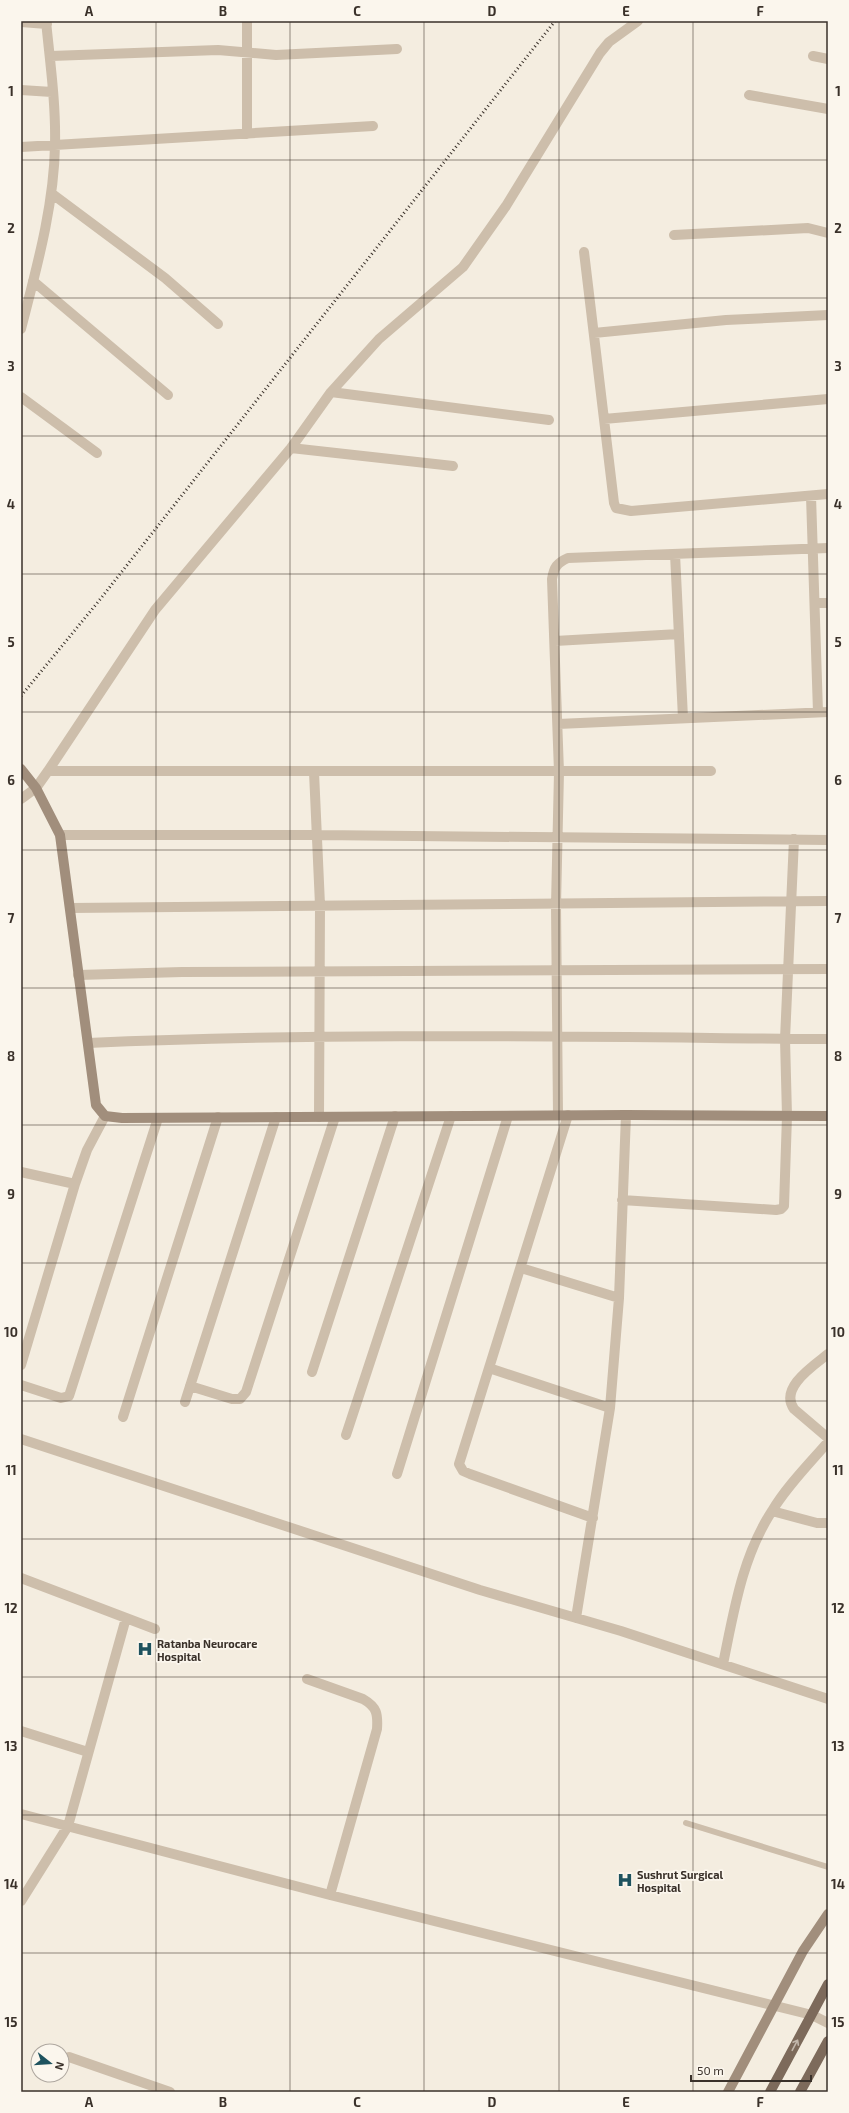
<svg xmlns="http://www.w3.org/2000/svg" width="849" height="2113" viewBox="0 0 849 2113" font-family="'Exo 2',sans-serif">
<rect width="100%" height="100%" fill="#f4ede0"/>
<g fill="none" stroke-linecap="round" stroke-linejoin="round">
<!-- lane -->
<path stroke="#cdbeab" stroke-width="6" d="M 686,1823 L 828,1867"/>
<!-- street -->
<path stroke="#cdbeab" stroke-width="10" d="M 21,22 L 47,24
M 51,56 L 218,50 L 276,55 L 397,49
M 813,56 L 828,59
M 21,90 L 52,92
M 749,95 L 828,109
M 247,134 L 247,21
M 21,147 L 373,126
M 51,193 L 165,278 L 218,324
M 674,235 L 808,228 L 828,233
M 584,252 L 614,503 L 616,508 L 631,511 L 828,494
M 33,281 L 168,395
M 21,329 C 36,270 54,207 55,145 C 56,104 50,62 46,21
M 594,333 L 726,320 L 828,315
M 331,392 L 549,420
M 21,397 L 97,453
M 604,419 L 828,399
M 291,448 L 453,466
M 811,496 L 818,712
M 675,554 L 683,718
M 815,603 L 828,603
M 555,641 L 679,634
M 558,724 L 828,712
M 48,771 L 711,771
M 314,772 L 320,905 L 319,1117
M 21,799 L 36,788 L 48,771 L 155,610 L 291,448 L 331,392 L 379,339 L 463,267 L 506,206 L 600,53 L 609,42 L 638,21
M 60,835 L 318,835 L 828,840
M 70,908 L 828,901
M 78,975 L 182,972 L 828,969
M 88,1043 C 334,1032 581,1037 828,1039
M 558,1115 L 556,905 L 559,772 L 552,579 C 554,567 557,563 568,558 L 828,548
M 568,1115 L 459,1464 L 463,1471 L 470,1474 L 593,1518
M 21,1172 L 75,1184
M 622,1200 L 776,1210 L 781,1209 L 784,1206 L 787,1116 L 785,1039 L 794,839
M 521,1268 L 619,1298
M 828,1354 C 813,1366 779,1388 794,1409 L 828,1438
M 21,1365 L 75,1184 L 87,1150 L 105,1116
M 489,1368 L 610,1408
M 312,1372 L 395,1116
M 21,1385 L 61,1398 L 69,1396 L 158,1118
M 190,1386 L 232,1399 L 240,1399 L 246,1392 L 335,1117
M 185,1402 L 276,1117
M 123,1417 L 218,1117
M 346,1435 L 451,1116
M 21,1439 L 480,1590 L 621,1631 L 828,1699
M 397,1474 L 508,1116
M 772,1511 L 817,1523 L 828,1523
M 21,1578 L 155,1629
M 576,1618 L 610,1408 L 619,1298 L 626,1115
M 723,1664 C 734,1611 742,1557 772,1511 C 787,1486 809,1464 828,1442
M 307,1679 L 363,1699 C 377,1707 378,1714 377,1729 L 330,1895
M 21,1731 L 88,1752
M 21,1814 L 330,1895 L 812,2015 L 828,2023
M 21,1901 L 68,1826 L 126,1618
M 69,2057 L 170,2092"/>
<!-- secondary -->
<path stroke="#a18e7c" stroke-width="10" d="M 21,769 L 36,788 L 60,835 L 96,1105 L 105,1116 L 122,1118 L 626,1115 L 828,1116
M 728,2092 L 803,1951 L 828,1914"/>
<!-- primary -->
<path stroke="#7d6a5b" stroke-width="10" d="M 770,2092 L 828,1984
M 800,2092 L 828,2041"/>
<!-- rail -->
<path stroke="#3a312a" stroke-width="3" stroke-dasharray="1 3" stroke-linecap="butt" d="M 21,696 L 98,602 L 555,21"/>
</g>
<!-- one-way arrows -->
<defs><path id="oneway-shaft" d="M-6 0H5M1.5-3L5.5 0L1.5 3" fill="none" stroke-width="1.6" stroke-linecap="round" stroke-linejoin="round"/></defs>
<use stroke="#c2b7ab" href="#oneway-shaft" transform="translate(795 2045) rotate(-62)"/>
<!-- grid -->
<path fill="none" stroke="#3a312a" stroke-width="1" stroke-opacity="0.55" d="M 156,21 L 156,2092M 290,21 L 290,2092M 424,21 L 424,2092M 559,21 L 559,2092M 693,21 L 693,2092M 21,160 L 828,160M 21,298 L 828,298M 21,436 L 828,436M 21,574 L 828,574M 21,712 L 828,712M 21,850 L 828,850M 21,988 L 828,988M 21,1125 L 828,1125M 21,1263 L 828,1263M 21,1401 L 828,1401M 21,1539 L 828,1539M 21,1677 L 828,1677M 21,1815 L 828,1815M 21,1953 L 828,1953"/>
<!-- icons -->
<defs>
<symbol id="hospital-bare" viewBox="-9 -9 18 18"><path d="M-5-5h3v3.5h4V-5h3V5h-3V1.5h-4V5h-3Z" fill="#1e525e" stroke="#fbf6ed" stroke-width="2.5" paint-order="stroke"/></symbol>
</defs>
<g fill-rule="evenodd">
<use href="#hospital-bare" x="134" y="1638" width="22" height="22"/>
<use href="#hospital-bare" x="614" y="1869" width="22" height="22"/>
</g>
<g text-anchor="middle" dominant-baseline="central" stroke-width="3.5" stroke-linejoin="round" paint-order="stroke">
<!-- poi labels -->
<g font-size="11" font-weight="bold" fill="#3a312a" stroke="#fbf6ed" text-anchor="start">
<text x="157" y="1643">Ratanba Neurocare<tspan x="157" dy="13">Hospital</tspan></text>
<text x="637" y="1874">Sushrut Surgical<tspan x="637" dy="13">Hospital</tspan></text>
</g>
</g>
<!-- border -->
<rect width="849" height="2113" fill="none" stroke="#fbf6ed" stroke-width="44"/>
<!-- north arrow -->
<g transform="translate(50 2063) rotate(107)"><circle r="19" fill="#fbf6ed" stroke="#aea79f"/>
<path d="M0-3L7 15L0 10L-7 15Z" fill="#1e525e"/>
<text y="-6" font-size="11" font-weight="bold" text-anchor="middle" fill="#3a312a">N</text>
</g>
<!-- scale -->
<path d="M691 2075v6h120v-6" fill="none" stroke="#3a312a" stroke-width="2"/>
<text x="697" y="2075" font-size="12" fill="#3a312a" stroke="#fbf6ed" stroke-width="3" paint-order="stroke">50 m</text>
<rect x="22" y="22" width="805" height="2069" fill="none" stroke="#3a312a" stroke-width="1.5"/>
<g font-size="13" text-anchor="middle" font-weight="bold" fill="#3a312a">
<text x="89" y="16">A</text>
<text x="223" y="16">B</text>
<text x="357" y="16">C</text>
<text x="492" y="16">D</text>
<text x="626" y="16">E</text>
<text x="760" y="16">F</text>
<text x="11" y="96">1</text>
<text x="838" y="96">1</text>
<text x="11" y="233">2</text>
<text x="838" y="233">2</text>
<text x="11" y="371">3</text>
<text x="838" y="371">3</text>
<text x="11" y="509">4</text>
<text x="838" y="509">4</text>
<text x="11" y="647">5</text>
<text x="838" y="647">5</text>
<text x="11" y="785">6</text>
<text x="838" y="785">6</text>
<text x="11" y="923">7</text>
<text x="838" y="923">7</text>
<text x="11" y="1061">8</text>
<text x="838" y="1061">8</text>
<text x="11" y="1199">9</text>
<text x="838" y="1199">9</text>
<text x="11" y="1337">10</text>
<text x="838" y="1337">10</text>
<text x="11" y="1475">11</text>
<text x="838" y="1475">11</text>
<text x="11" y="1613">12</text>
<text x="838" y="1613">12</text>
<text x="11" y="1751">13</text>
<text x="838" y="1751">13</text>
<text x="11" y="1889">14</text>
<text x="838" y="1889">14</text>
<text x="11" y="2027">15</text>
<text x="838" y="2027">15</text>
<text x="89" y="2107">A</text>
<text x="223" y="2107">B</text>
<text x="357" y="2107">C</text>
<text x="492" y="2107">D</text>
<text x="626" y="2107">E</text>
<text x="760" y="2107">F</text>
</g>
</svg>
